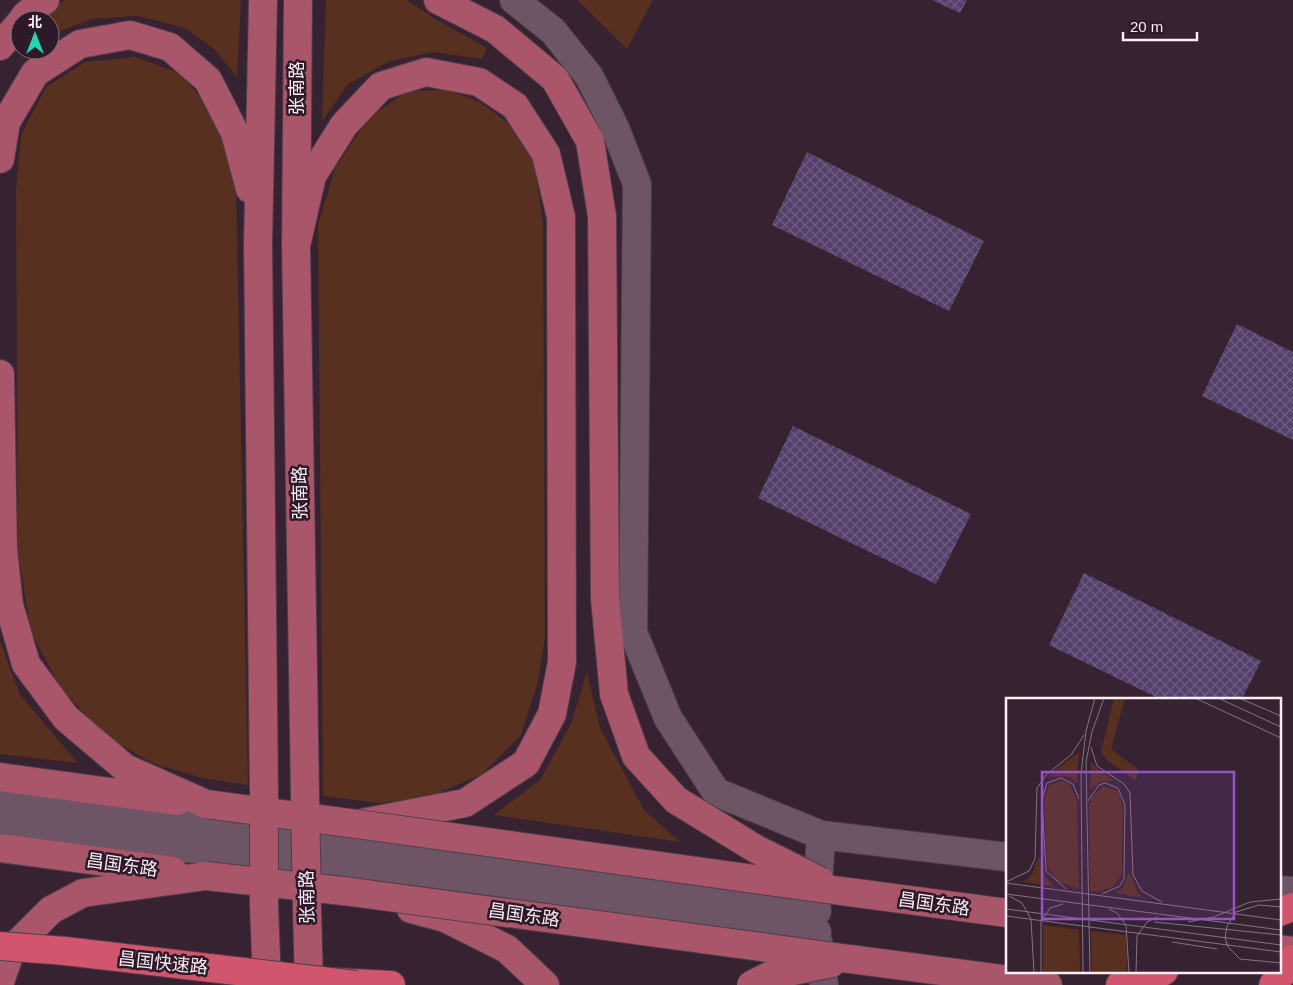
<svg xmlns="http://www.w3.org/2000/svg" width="1293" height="985" viewBox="0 0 1293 985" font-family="Arial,'Noto Sans SC',sans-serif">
<defs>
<pattern id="building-cross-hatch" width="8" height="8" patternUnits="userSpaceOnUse" patternTransform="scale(1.25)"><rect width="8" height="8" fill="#54406b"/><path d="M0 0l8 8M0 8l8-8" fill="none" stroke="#6e5c81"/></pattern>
</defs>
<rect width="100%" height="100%" fill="#372231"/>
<!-- grass -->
<path fill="#57301f" d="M 65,0 L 241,0 L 237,77 L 214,49 L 186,28 L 138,16 L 92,19 L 51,34 L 50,20 L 40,20 L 53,8 Z
M 326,0 L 407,0 L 437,20 L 487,48 L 482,59 L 433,52 L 390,61 L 348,84 L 322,121 Z
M 577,0 L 653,0 L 627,49 Z
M 135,57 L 180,73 L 218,118 L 236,187 L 248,785 L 202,778 L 152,763 L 101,733 L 59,685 L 31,632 L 18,553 L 16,191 L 21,135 L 46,87 L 85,62 Z
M 447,90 L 480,102 L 512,126 L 534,158 L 543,223 L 545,637 L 538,682 L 521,735 L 481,775 L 429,797 L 379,803 L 323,796 L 318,225 L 335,168 L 369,117 L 408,91 Z
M 0,641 L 20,695 L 78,763 L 0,754 Z
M 587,672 L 600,728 L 644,810 L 680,842 L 494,815 L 540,780 L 571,724 Z"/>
<!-- building -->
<path fill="url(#building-cross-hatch)" d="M 932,0 L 967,0 L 960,13 Z
M 807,152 L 984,241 L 949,311 L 772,225 Z
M 1237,324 L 1293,352 L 1293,440 L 1202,396 Z
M 793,426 L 971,514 L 936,584 L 758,498 Z
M 1084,573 L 1261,661 L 1242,699 L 1160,699 L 1049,645 Z"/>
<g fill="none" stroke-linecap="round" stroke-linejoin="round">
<defs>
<path id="minor" d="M 514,0 L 553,31 L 589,76 L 615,128 L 637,184 L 633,632 L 668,718 L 716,792 L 821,835 L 1007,857
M 0,799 L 817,911
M 0,823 L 817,932
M 1279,890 L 1293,891
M 817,902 L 821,835
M 818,942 L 824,985"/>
<path id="major" d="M 263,0 L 258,244 L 264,794
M 298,0 L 296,246 L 305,796
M 438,0 L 495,29 L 555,79 L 590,141 L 602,216 L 605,599 L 614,694
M 22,20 L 26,15 L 45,0
M 0,46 L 20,23
M 0,159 L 6,122 L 35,73 L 80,44 L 130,35 L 170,47 L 208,80 L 235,133 L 250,189
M 296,246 L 312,176 L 344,125 L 381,86 L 426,72 L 479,82 L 515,106 L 546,154 L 561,217 L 562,662 L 552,714 L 526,763 L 465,803 L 362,823
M 0,374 L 3,549 L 9,605 L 26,664 L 66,718 L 125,768 L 206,804
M 0,777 L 177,801
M 0,848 L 173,871
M 841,891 L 1007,913
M 264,904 L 267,985
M 307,909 L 309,985
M 411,909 L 445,918 L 507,949 L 545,985
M 1279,949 L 1293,951
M 850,959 L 1048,985
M 0,982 L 11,950 L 51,910 L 83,893 L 206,876"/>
<path id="highway" d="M 1279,912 L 1293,907
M 335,982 L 391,985
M 1120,985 L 1155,976 L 1164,971
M 1273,985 L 1293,959"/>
</defs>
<!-- minor casing -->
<use href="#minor" stroke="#4f3d4a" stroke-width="30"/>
<!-- major casing -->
<use href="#major" stroke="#4f3d4a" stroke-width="30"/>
<!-- highway casing -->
<use href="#highway" stroke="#4f3d4a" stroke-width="30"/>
<!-- minor -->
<use href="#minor" stroke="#6d5565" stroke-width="28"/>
<!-- major -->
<use href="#major" stroke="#a9556a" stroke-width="28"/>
<!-- highway -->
<use href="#highway" stroke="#d1556d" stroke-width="28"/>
<defs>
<path id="major-bridge" d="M 614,694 L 636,756 L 676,800 L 756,849 L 820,881
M 264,795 L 264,904
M 305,796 L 307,909
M 206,804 L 357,824 L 841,891
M 206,876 L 352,892 L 850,959
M 751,985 L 769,976 L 832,963"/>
<path id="highway-bridge" d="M 0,946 L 65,951 L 356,985"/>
</defs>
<!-- major-bridge casing -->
<use href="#major-bridge" stroke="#4f3d4a" stroke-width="30" stroke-linecap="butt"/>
<!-- highway-bridge casing -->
<use href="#highway-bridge" stroke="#4f3d4a" stroke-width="30" stroke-linecap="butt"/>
<!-- major-bridge -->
<use href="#major-bridge" stroke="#a9556a" stroke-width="28"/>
<!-- highway-bridge -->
<use href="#highway-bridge" stroke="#d1556d" stroke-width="28"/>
</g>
<g text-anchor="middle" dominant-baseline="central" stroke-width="5" stroke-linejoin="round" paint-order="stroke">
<!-- street labels -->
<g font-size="18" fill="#fcedf7" stroke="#2d1927">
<text transform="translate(297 88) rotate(-90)">张南路</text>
<text transform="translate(300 493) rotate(-91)">张南路</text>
<text transform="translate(122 865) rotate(8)">昌国东路</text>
<text transform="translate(307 897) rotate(-91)">张南路</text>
<text transform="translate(934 904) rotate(8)">昌国东路</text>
<text transform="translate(524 915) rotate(8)">昌国东路</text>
<text transform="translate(163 963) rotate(6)">昌国快速路</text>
</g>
</g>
<!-- overview -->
<g transform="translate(1006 698)">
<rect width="275" height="275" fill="#372231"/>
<path d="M 108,0 L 119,0 L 105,51 L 134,73 L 129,82 L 102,63 L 95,54 ZM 73,54 L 71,86 L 64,79 L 42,78 ZM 85,64 L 92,71 L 108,83 L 94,84 L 84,92 ZM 56,83 L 63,85 L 71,102 L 73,191 L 51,183 L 41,168 L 38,103 L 43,87 ZM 97,88 L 112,93 L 117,108 L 116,176 L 107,189 L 92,194 L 84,193 L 83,108 L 86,99 ZM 33,157 L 39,178 L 48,188 L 17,184 L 26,177 ZM 123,174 L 132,195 L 137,200 L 109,195 L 116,190 ZM 37,227 L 73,232 L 74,275 L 37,275 ZM 85,233 L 120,237 L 121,275 L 86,275 Z" fill="#57301f"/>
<path fill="none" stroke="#867380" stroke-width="1" d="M 189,0 L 275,40M 212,0 L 275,29M 233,0 L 275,18M 85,49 L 91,68 L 118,86 L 124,95 L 127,177 L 136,193 L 156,204M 82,103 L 93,87 L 99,85 L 112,90 L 119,107 L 118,180 L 114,188 L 96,196M 0,184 L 23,173 L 29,161 L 31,90 L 40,77 L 65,57 L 78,37M 0,185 L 275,222M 60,191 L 40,173 L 36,102 L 41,85 L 55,80 L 67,86 L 73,101M 0,196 L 275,232M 3,198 L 16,205 L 25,221 L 28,275M 275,209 L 253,207 L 230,214 L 221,228 L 219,240 L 222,249 L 234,261 L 275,265M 0,211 L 275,247M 103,211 L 111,215 L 120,227 L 123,275M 0,218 L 275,254M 148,224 L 275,237M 182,224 L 208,219 L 244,204 L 275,201M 166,244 L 211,251M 35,275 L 35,224 L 44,210 L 57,206M 77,275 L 75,76 L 80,33 L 89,0M 84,275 L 80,64 L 86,34 L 98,0M 130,275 L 131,238 L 141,224 L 152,219"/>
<path fill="#9553ca" fill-opacity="0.15" stroke="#9553ca" stroke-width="2.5" d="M 36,74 L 228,74 L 228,221 L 36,221 Z"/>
<rect width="275" height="275" fill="none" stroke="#fcedf7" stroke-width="2.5"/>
</g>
<!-- north arrow -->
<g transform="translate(35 35)"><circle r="24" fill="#2d1927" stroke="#806e7a"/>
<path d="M0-4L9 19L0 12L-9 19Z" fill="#21d5b0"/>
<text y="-8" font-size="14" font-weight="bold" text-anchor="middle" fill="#fcedf7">北</text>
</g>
<!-- scale -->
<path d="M1123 32v8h74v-8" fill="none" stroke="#fcedf7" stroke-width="2.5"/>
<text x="1130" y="32" font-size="15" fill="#fcedf7" stroke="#2d1927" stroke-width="4" paint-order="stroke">20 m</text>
</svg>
